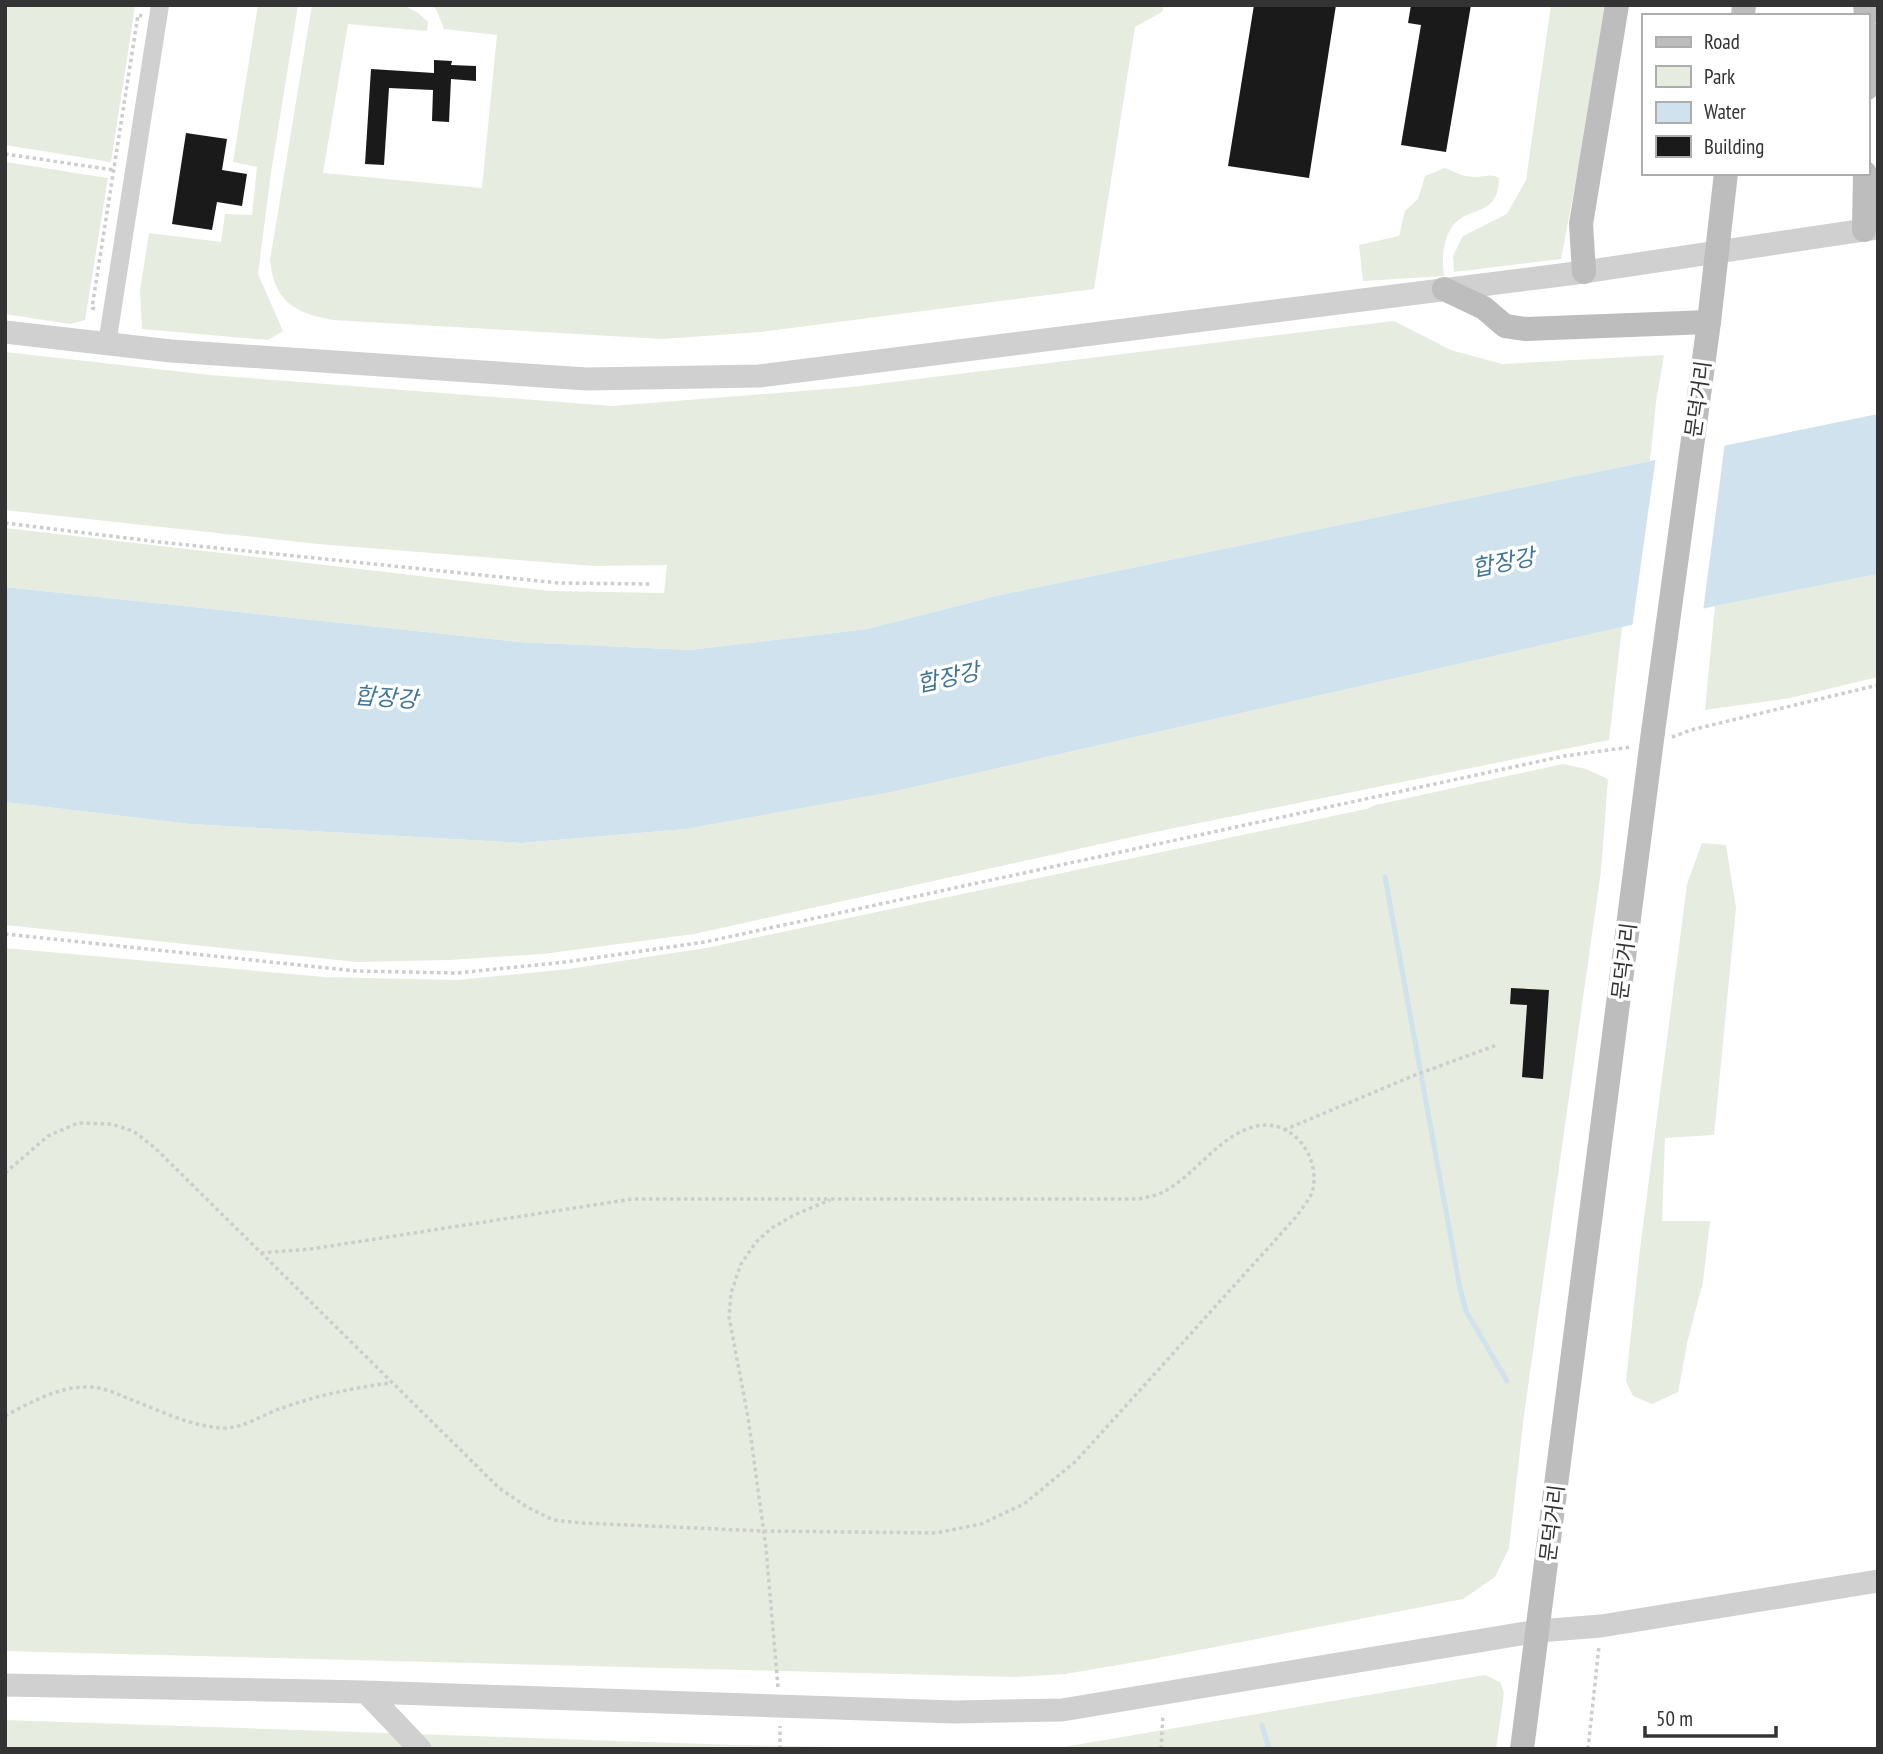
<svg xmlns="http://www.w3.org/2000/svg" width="1883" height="1754" viewBox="0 0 1883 1754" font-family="'PT Sans Narrow','Noto Sans KR',sans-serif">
<rect width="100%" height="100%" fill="#fff"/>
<!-- green -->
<path fill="#e6ecdf" d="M 5,5 L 133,5 L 135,7 L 111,162 L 5,145 Z
M 258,5 L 298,5 L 271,173 L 258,274 L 283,331 L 268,340 L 142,329 L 140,290 L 149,233 L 221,242 L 225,214 L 252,215 L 257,167 L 233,162 Z
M 312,5 L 403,5 L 418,13 L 428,22 L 427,31 L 348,24 L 323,173 L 482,188 L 497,35 L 444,29 L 436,9 L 430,5 L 1164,5 L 1162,12 L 1135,27 L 1094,289 L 761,332 L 662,339 L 333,320 C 294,313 274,301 270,260 Z
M 1551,5 L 1609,5 L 1561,259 L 1454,272 L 1453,256 L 1463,236 L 1507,214 L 1526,180 Z
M 5,162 L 108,178 L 85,320 L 70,324 L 5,314 Z
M 1445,168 C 1454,172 1464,177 1475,177 C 1485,177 1490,173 1499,178 C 1498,219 1469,204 1452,227 C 1442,241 1442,260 1444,276 L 1363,281 L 1359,245 L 1399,236 L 1405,211 L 1418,199 L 1425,176 Z
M 1394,321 L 1451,350 L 1502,364 L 1664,355 L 1656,402 L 1650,461 L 1000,595 L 867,629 L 690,650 L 519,642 L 5,587 L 5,528 L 550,591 L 664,593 L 667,565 L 594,566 L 318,544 L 5,510 L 5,352 L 210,375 L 612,406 L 852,387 Z
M 1878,574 L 1878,677 L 1790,698 L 1705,710 L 1715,606 Z
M 1622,627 L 1609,740 L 1150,833 L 694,934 L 543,954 L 449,960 L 357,962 L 5,925 L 5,802 L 190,824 L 521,843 L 686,829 L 892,792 Z
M 1563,764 L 1586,769 L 1608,779 L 1601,871 L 1524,1415 L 1509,1548 L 1495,1577 L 1463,1599 L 1153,1659 L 1065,1674 L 1014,1677 L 5,1651 L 5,948 L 324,977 L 458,980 L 569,969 L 706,948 L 1366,809 L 1376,805 Z
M 1702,843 L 1726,845 L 1736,908 L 1714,1135 L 1665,1138 L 1662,1221 L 1710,1221 L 1703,1282 L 1688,1339 L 1678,1392 L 1652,1404 L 1633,1396 L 1626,1381 L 1640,1249 L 1687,884 Z
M 1485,1675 L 1500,1682 L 1504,1693 L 1496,1749 L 1052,1749 Z
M 5,1720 L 736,1745 L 961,1749 L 5,1749 Z"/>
<!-- water -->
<path fill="#cfe2ee" d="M 1878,414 L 1878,574 L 1715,606 L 892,792 L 686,829 L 521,843 L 190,824 L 5,802 L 5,587 L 519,642 L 690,650 L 867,629 L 1000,595 Z"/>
<!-- pier -->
<path fill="#fff" d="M 1725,442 L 1703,612 L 1632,628 L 1656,456 Z"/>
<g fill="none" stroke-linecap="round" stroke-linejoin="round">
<!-- stream -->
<path stroke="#cfe2ee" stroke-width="5" d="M 1385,877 L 1460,1288 L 1466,1311 L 1507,1381
M 1262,1725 L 1269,1749"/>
</g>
<!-- building -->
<path fill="#1a1a1a" d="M 1254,5 L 1336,5 L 1309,178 L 1228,166 Z
M 1411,5 L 1471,5 L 1446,152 L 1401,145 L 1421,25 L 1408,23 Z
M 434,60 L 452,61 L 451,65 L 476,66 L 476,81 L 451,79 L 449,122 L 432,121 L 433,90 L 389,88 L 384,165 L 365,164 L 371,69 L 434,73 Z
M 186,133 L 227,139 L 222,170 L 247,174 L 242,206 L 217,202 L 212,230 L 172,224 Z
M 1511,988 L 1549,990 L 1543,1079 L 1522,1077 L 1527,1005 L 1510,1004 Z"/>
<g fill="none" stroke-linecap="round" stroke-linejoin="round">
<!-- path -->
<path stroke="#cdcdcd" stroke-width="3.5" stroke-dasharray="3.5 3.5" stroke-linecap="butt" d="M 5,154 L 114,170
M 95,309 L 92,308 L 138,15 L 142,16
M 5,523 L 159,542 L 559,583 L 652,584
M 1672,737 L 1691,730 L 1878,685
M 5,934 L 356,971 L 457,973 L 566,962 L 705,942 L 1564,756 L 1631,747
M 1284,1130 L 1415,1075 L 1497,1045
M 5,1173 L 48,1136 L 78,1123 L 111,1124 L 133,1131 L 154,1147 L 499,1488 L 527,1507 L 553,1520 L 582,1523 L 763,1531 L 936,1533 L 981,1524 L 1024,1504 L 1076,1461 L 1296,1217 C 1302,1208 1311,1198 1313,1189 C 1320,1154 1290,1116 1253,1127 C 1218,1137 1196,1174 1165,1191 C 1158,1195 1148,1197 1139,1199 L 632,1199 L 311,1249 L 260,1253
M 5,1416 C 29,1403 58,1387 85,1387 C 102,1386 117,1394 132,1400 C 161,1411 192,1427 224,1428 C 245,1428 265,1413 285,1407 C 319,1395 353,1388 389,1383
M 778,1687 L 766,1548 L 748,1417 L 729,1317 L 731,1293 L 741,1264 L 756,1242 L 772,1228 L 794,1215 L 830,1200
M 780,1749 L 780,1726
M 1161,1749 L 1163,1714
M 1588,1749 L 1599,1646"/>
<!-- minor -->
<path stroke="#d0d0d0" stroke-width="18" d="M 107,344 L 160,5"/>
<!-- tertiary -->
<path stroke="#d0d0d0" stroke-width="23" d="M 5,332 L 171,351 L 587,379 L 759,376 L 1584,272 L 1878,228
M 5,1685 L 366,1692 L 954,1712 L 1062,1710 L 1538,1631 L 1601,1626 L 1878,1581
M 366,1692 L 420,1749"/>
<!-- secondary -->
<path stroke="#bdbdbd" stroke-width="24" d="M 1865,5 L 1866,16
M 1743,16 L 1744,5
M 1867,32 L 1867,88
M 1864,230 L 1865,173
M 1584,272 L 1581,224 L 1617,5
M 1444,289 L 1484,308 L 1505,326 L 1526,329 L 1709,322
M 1522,1749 L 1653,732"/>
<!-- secondary-bridge -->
<path stroke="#bdbdbd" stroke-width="24" d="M 1653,732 L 1709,322 L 1726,173"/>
</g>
<g text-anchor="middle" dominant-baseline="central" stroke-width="7" stroke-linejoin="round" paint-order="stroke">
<!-- street labels -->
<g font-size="21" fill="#333" stroke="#fff">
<text transform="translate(1698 399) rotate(-82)">문덕거리</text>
<text transform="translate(1624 961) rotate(-83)">문덕거리</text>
<text transform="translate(1552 1523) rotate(-83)">문덕거리</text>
</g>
<!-- water labels -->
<g font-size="23" font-style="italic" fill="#3f7597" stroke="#fff">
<text transform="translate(1503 562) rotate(-11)">합장강</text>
<text transform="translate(948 677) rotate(-12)">합장강</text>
<text transform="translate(386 697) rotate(4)">합장강</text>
</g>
</g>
<!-- border -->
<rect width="1883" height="1754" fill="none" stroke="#333333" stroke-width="14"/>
<!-- legend -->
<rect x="1642" y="14" width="228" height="161" fill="#ffffff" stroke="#adadad" stroke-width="2"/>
<rect x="1656" y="37" width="35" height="10" fill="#bdbdbd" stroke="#adadad" stroke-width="2"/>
<text x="1704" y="49" font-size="21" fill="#333333">Road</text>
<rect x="1656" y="66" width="35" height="21" fill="#e6ecdf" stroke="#adadad" stroke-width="2"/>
<text x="1704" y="84" font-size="21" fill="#333333">Park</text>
<rect x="1656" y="102" width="35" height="21" fill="#cfe2ee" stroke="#adadad" stroke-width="2"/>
<text x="1704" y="119" font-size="21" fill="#333333">Water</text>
<rect x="1656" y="136" width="35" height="21" fill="#1a1a1a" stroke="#adadad" stroke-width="2"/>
<text x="1704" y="154" font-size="21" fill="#333333">Building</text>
<!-- scale -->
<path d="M1645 1726v10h131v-10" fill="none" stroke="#333333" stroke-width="3.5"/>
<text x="1656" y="1726" font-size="21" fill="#333333" stroke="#ffffff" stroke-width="5" paint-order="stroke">50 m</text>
</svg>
